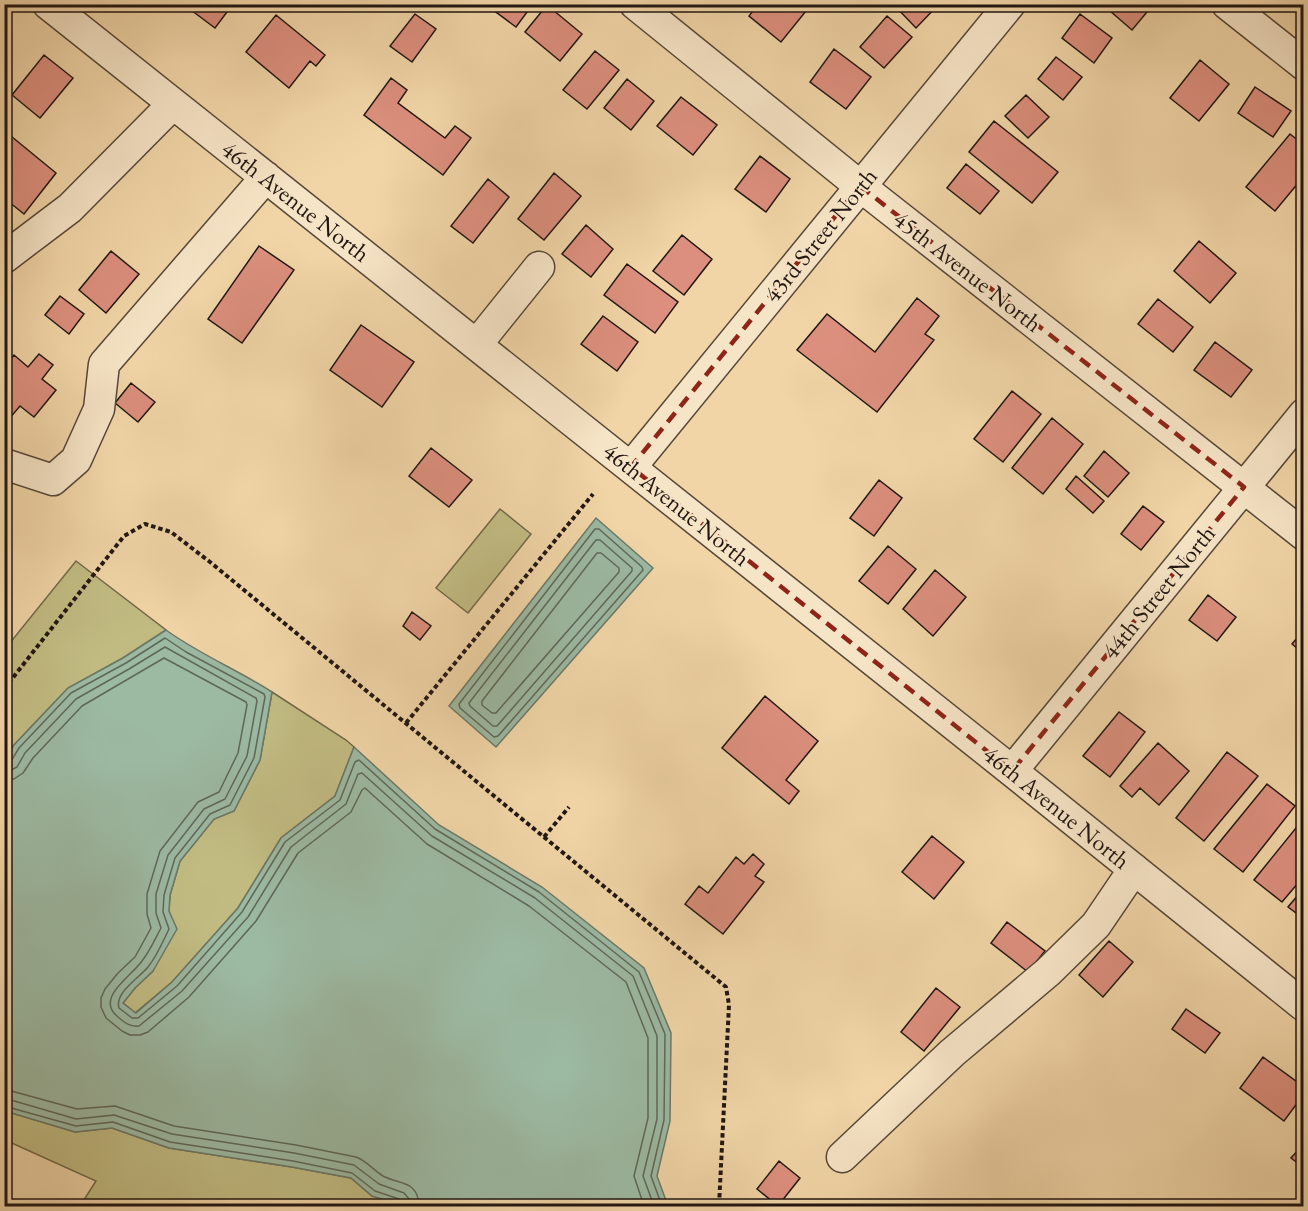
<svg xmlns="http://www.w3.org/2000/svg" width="1308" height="1211" viewBox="0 0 1308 1211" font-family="'EB Garamond',serif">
<rect width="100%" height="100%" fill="#f1d5a7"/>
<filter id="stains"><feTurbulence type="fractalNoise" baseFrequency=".00333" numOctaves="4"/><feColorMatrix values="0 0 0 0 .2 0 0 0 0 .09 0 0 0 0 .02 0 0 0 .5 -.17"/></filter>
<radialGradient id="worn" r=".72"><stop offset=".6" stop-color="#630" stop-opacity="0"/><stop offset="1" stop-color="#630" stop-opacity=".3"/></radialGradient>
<!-- green -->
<path fill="#c1bb82" stroke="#71684a" stroke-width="1.5" d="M 500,509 L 531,534 L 468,613 L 436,588 Z
M 76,561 L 166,630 L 123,658 L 68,688 L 14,745 L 5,762 L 5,649 Z
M 272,692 L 346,740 L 354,747 L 335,796 L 281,838 L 238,908 L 172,982 L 135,1013 L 123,1003 L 135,988 L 153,971 L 169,911 L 170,895 L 180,861 L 214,819 L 234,811 L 260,760 Z
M 5,1111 L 75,1132 L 112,1128 L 169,1148 L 292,1167 L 351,1178 L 372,1196 L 405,1206 L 80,1206 L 96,1181 L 5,1140 Z"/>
<!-- water -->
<path fill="#9cb9a2" stroke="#6b7868" stroke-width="1.5" d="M 596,518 L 653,568 L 496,747 L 449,706 Z
M 166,630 C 199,654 238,670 272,692 L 260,760 L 234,811 L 214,819 L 180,861 L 170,895 L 169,911 L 177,929 L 153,971 L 135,988 L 123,1003 L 136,1013 L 172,982 L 238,908 L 281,838 L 335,796 L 354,747 L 439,825 L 542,887 L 644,968 L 671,1033 L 670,1121 L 657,1176 L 668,1206 L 405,1206 L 372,1196 L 351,1178 L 292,1167 L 169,1148 L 112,1128 L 75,1132 L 5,1111 L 5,762 L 14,745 L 68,688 L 123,658 Z"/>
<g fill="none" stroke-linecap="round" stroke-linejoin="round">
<!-- shore -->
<path stroke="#5e685a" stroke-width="1.5" d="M 595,529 L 599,529 L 642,567 L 643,570 L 498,736 L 494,737 L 460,708 L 459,704 Z
M 596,540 L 600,540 L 632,568 L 632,571 L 497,726 L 493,726 L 470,706 L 469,703 Z
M 597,553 L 601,553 L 619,568 L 619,572 L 496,713 L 492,713 L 482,705 L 482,701 Z
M 4,764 L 11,761 L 19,748 L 71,693 L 126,663 L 165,638 L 186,652 L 264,694 L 265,697 L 254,758 L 230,805 L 210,814 L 175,858 L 164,895 L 163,912 L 169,929 C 163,941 157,956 148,967 C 140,977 114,993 119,1008 L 132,1018 L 138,1018 L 177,986 L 242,912 L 285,842 L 340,800 L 355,762 L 359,760 L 435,829 L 539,892 L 639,972 L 665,1034 L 664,1120 L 651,1176 L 662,1206
M 4,771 L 11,770 L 17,767 L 25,753 L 76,699 L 129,669 L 165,647 L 256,698 L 257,701 L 247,756 L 225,799 L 204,809 L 168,855 L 156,894 L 156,913 L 161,928 C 155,939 150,951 142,961 C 132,976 94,998 118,1017 C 125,1023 130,1027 139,1026 L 182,991 L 248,917 L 291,847 L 346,804 L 358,774 L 362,773 L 432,836 L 535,898 L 633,976 L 657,1036 L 657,1119 L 643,1176 L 654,1206
M 4,780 L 14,779 L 23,773 L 33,758 L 82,706 L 164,658 L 246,702 L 247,705 L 238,753 L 219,792 L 198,802 L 160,851 L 147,894 L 147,914 L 151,928 L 135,957 L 118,973 L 105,989 L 101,998 L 101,1007 L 106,1018 L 122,1031 L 130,1035 L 140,1035 L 148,1032 L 189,997 L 256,921 L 298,853 L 351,812 L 362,790 L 365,788 L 427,844 L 529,906 L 626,982 L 648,1038 L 648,1118 L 634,1176 L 644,1206
M 4,1089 L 77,1109 L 115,1106 L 174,1126 L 296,1145 L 356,1157 C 367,1161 373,1170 383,1176 C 400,1185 418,1180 419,1206
M 4,1098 L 76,1119 L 114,1115 L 172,1134 L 294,1153 L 354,1165 L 379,1184 L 404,1193 L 409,1199 L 410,1206
M 4,1106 L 76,1126 L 113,1122 L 170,1142 L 293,1161 L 352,1173 L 375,1191 L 399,1199 L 403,1206"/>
</g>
<!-- building -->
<path fill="#dc8f7e" stroke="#211612" stroke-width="1.5" d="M 183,4 L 233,4 L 215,28 Z
M 485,4 L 533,4 L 516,27 Z
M 758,4 L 808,4 L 810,6 L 781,42 L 749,16 Z
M 893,4 L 939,4 L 916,28 Z
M 1102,4 L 1150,4 L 1152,6 L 1132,30 Z
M 547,5 L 582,34 L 560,61 L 525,32 Z
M 415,14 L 436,29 L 412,62 L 390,46 Z
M 1080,14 L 1112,38 L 1094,63 L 1062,38 Z
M 276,15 L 325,55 L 316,66 L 310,61 L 289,88 L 246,52 Z
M 887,16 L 912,37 L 884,68 L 860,47 Z
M 834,49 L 871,77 L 846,109 L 810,82 Z
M 595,51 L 619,70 L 587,109 L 563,90 Z
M 44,55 L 73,78 L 40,118 L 12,95 Z
M 1056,57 L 1082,77 L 1063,100 L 1038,79 Z
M 1200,60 L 1229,84 L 1199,121 L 1170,98 Z
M 391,78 L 407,90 L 398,103 L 445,138 L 455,126 L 471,138 L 443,175 L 364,115 Z
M 627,79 L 654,101 L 631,130 L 604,108 Z
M 1255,87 L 1291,111 L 1273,137 L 1238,113 Z
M 1026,95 L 1049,117 L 1028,138 L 1005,116 Z
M 681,97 L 717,125 L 693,155 L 657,126 Z
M 994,121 L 1058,172 L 1032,203 L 969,152 Z
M 6,132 L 56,173 L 24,214 L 4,198 Z
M 1290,134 L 1304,145 L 1304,176 L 1275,211 L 1246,187 Z
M 760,156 L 790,179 L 766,212 L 735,189 Z
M 966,164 L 999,191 L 980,214 L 947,188 Z
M 554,173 L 581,196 L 544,240 L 518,219 Z
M 488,179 L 509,197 L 473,243 L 451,226 Z
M 586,225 L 613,249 L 591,277 L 562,254 Z
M 682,235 L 712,259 L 684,295 L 653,271 Z
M 1199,241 L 1236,273 L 1210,303 L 1174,271 Z
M 259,246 L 294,270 L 242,343 L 208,319 Z
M 111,251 L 139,274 L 106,313 L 79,290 Z
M 627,264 L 678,302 L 655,333 L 604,295 Z
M 60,296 L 84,314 L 69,334 L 45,315 Z
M 917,298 L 939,316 L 925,334 L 934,340 L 877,412 L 797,350 L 827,314 L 875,352 Z
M 1158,299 L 1193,327 L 1173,352 L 1138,324 Z
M 603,316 L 638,342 L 617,371 L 581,344 Z
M 361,325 L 414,362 L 382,407 L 330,370 Z
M 1215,342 L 1252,370 L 1231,397 L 1194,370 Z
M 39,354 L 53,365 L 42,379 L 56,390 L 34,417 L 20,406 L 9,419 L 4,415 L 4,367 L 14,355 L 28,367 Z
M 131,383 L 155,402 L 138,422 L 115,403 Z
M 1012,391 L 1041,414 L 1003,462 L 974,439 Z
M 1052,418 L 1083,444 L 1043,494 L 1012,468 Z
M 431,448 L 472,480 L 449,507 L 409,476 Z
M 1104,451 L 1129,473 L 1108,497 L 1084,476 Z
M 1076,476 L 1104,501 L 1093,513 L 1066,489 Z
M 879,480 L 902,498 L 874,536 L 850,518 Z
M 1143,506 L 1164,522 L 1141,550 L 1121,534 Z
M 888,546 L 916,569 L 888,604 L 859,581 Z
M 935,570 L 966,597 L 933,636 L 903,609 Z
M 1208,595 L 1236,617 L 1217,641 L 1189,620 Z
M 412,612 L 431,626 L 420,640 L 403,626 Z
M 1304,630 L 1304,654 L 1292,644 Z
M 765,696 L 818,741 L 786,780 L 799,791 L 789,804 L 722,748 Z
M 1119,712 L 1145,732 L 1110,777 L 1083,756 Z
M 1158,743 L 1189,771 L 1159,805 L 1140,788 L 1132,797 L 1120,786 Z
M 1227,752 L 1258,776 L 1204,841 L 1176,818 Z
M 1267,784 L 1295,806 L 1243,872 L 1214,849 Z
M 1304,818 L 1304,876 L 1282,902 L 1254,880 Z
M 932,836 L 964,862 L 934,899 L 902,872 Z
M 753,854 L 764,864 L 755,876 L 764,882 L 723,934 L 685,904 L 699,886 L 708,893 L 736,857 L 744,864 Z
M 1304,888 L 1304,919 L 1288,907 Z
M 1007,922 L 1045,951 L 1028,972 L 991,943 Z
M 1109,941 L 1133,962 L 1103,997 L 1079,975 Z
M 936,988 L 960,1007 L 924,1051 L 901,1032 Z
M 1186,1009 L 1220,1033 L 1205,1053 L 1172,1029 Z
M 1263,1057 L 1304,1087 L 1304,1094 L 1284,1121 L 1240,1088 Z
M 1304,1144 L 1304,1168 L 1291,1158 Z
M 779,1161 L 800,1178 L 778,1206 L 757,1189 Z"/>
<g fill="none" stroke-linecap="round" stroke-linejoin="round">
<defs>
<path id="minor" d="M 48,4 L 1012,771 L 1304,1006
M 635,4 L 860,186 L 1304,535
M 1227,4 L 1304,65
M 4,258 L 70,208 L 173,104
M 477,344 L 539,267
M 4,464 L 53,480 L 76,460 L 99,409 L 104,364 L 266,177
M 631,467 L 1010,4
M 1012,771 L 1304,414
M 842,1157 L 952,1053 L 1048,972 L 1096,925 L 1134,869"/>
</defs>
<!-- minor casing -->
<use href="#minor" stroke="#554637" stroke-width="33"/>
<!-- path -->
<path stroke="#211612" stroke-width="4" stroke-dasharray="4.5 3" stroke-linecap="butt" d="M 4,689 L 124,536 L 145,524 L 171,532 L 210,562 L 726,987 L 729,1005 L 719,1206
M 406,723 L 593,494
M 544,837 L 569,807"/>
<!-- minor -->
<use href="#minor" stroke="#f6e4c6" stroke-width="30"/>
</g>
<!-- marked area -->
<path fill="none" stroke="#8f2418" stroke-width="4.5" stroke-dasharray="12 8" stroke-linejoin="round" d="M 860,186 L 1244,487 L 1012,771 L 631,467 Z"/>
<g text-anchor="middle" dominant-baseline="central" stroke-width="4.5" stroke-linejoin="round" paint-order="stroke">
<!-- street labels -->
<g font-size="24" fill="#211612" stroke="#f6e4c6">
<text transform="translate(296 201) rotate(38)">46th Avenue North</text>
<text transform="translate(820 235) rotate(-51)">43rd Street North</text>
<text transform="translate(968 271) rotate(38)">45th Avenue North</text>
<text transform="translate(677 504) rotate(39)">46th Avenue North</text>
<text transform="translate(1158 592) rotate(-51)">44th Street North</text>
<text transform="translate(1057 807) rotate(39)">46th Avenue North</text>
</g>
</g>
<!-- margin -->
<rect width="1308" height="1211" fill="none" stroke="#f1d5a7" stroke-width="24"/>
<rect x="6" y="6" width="1296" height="1199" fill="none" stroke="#211612" stroke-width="3"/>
<rect x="12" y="12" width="1284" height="1187" fill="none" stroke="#211612" stroke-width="1.5"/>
<rect width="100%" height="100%" filter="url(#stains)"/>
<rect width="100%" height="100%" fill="url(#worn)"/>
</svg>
